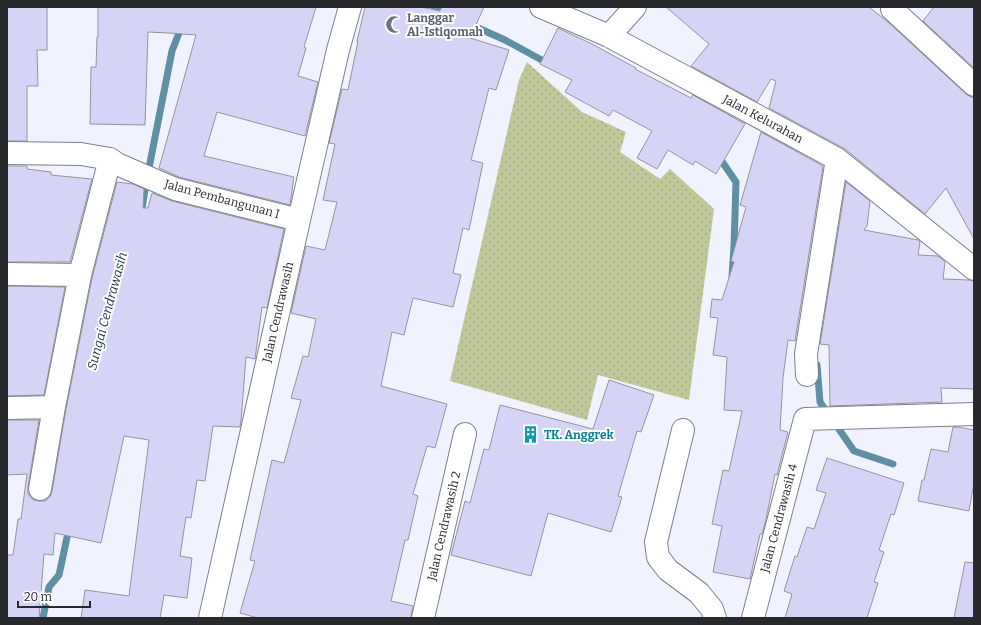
<svg xmlns="http://www.w3.org/2000/svg" width="981" height="625" viewBox="0 0 981 625" font-family="Bitter,serif">
<defs>
<pattern id="grass-dots" width="8" height="8" patternUnits="userSpaceOnUse"><rect width="8" height="8" fill="#c0c798"/><path d="M2 2h.1M6 6h.1" fill="none" stroke="#a5ab83" stroke-width="1.8" stroke-linecap="round"/></pattern>
</defs>
<rect width="100%" height="100%" fill="#f0f3fe"/>
<!-- grass -->
<path fill="url(#grass-dots)" d="M 527,62 L 582,112 L 626,132 L 620,152 L 660,179 L 670,169 L 714,209 L 689,400 L 598,375 L 587,420 L 450,381 L 519,80 Z"/>
<g fill="none" stroke-linecap="round" stroke-linejoin="round">
<!-- stream -->
<path stroke="#5f8fa3" stroke-width="7" d="M 434,7 L 449,14
M 467,23 L 505,40 L 549,64
M 715,157 L 721,160 L 736,182 L 734,247 L 732,276
M 142,208 L 147,178 L 172,51 L 189,7
M 817,365 L 820,402 L 828,414
M 834,422 L 854,451 L 893,464
M 43,618 L 49,587 L 59,575 L 69,528"/>
</g>
<!-- building -->
<path fill="#d6d4f6" stroke="#94949e" d="M 7,7 L 47,7 L 47,50 L 37,50 L 38,86 L 27,86 L 27,141 L 7,141 Z
M 98,7 L 316,7 L 304,47 L 306,48 L 298,76 L 318,82 L 305,136 L 217,112 L 204,156 L 294,177 L 290,205 L 179,177 L 159,168 L 196,35 L 169,33 L 148,32 L 145,125 L 90,124 L 91,67 L 96,67 L 97,37 L 98,37 Z
M 365,7 L 421,7 L 440,11 L 442,7 L 484,7 L 470,38 L 509,50 L 496,90 L 489,88 L 471,160 L 483,163 L 469,230 L 463,228 L 453,273 L 461,275 L 453,307 L 413,298 L 404,335 L 392,332 L 381,386 L 447,404 L 435,448 L 427,446 L 413,494 L 418,496 L 408,540 L 405,540 L 391,601 L 413,606 L 411,618 L 258,618 L 240,613 L 255,561 L 250,560 L 272,460 L 284,463 L 301,400 L 291,398 L 303,356 L 308,357 L 316,319 L 291,313 L 306,246 L 325,250 L 337,202 L 323,200 L 335,144 L 329,143 L 342,89 L 348,90 L 358,41 L 357,41 Z
M 666,7 L 869,7 L 888,22 L 966,94 L 971,97 L 974,97 L 974,239 L 946,188 L 925,214 L 845,149 L 769,108 L 776,81 L 771,79 L 757,102 L 691,66 L 709,44 Z
M 934,7 L 974,7 L 974,68 L 923,21 Z
M 558,28 L 592,44 L 636,68 L 635,69 L 691,98 L 693,95 L 745,124 L 716,174 L 695,161 L 693,165 L 668,150 L 657,169 L 637,158 L 652,131 L 613,110 L 609,116 L 565,92 L 572,80 L 540,64 Z
M 761,132 L 823,166 L 795,341 L 788,340 L 783,378 L 780,430 L 788,432 L 777,475 L 775,474 L 766,519 L 762,534 L 760,534 L 750,579 L 713,572 L 722,526 L 712,524 L 723,470 L 729,471 L 742,411 L 724,410 L 727,357 L 713,355 L 718,318 L 710,317 L 712,299 L 722,300 L 734,262 L 731,261 L 746,207 L 740,205 Z
M 7,166 L 27,166 L 27,169 L 51,172 L 51,175 L 92,179 L 70,262 L 7,262 Z
M 117,182 L 133,184 L 144,189 L 143,208 L 148,208 L 152,193 L 172,201 L 284,229 L 267,308 L 262,307 L 255,359 L 246,357 L 241,421 L 240,427 L 213,426 L 205,481 L 197,480 L 191,518 L 186,517 L 180,556 L 192,558 L 187,598 L 164,595 L 160,618 L 81,618 L 85,590 L 129,596 L 149,440 L 124,436 L 101,543 L 55,533 L 53,555 L 44,554 L 39,618 L 7,618 L 7,555 L 13,555 L 18,519 L 21,519 L 27,474 L 7,475 L 7,420 L 39,420 L 28,487 L 28,494 L 32,499 L 38,501 L 45,501 L 50,497 L 52,491 L 66,409 L 92,278 Z
M 846,182 L 870,201 L 867,226 L 864,230 L 918,240 L 920,242 L 918,255 L 938,256 L 945,262 L 943,279 L 969,280 L 974,281 L 974,389 L 941,388 L 942,402 L 830,406 L 829,345 L 820,344 Z
M 7,286 L 65,287 L 44,395 L 7,396 Z
M 609,380 L 654,395 L 641,432 L 637,431 L 618,496 L 622,497 L 611,532 L 548,513 L 531,576 L 451,555 L 465,501 L 470,503 L 484,449 L 489,450 L 500,405 L 593,429 Z
M 953,427 L 958,427 L 974,430 L 974,483 L 969,511 L 918,501 L 922,480 L 924,480 L 931,449 L 948,452 Z
M 827,458 L 904,483 L 894,515 L 891,514 L 879,550 L 884,552 L 874,582 L 878,583 L 867,618 L 785,618 L 792,594 L 784,591 L 795,556 L 797,557 L 807,527 L 814,529 L 826,493 L 816,490 Z
M 965,562 L 974,563 L 974,618 L 954,618 Z"/>
<g fill="none" stroke-linecap="round" stroke-linejoin="round">
<defs>
<path id="minor" d="M 541,7 L 609,36 L 837,159 L 974,269
M 892,9 L 974,85
M 609,36 L 635,7
M 7,153 L 81,154 L 110,159 L 117,164 L 175,189 L 299,220
M 7,274 L 80,275
M 807,375 L 806,354 L 837,159
M 7,408 L 54,407
M 683,430 L 656,542 L 658,557 L 668,570 L 699,593 L 712,609 L 715,618
M 40,489 L 54,407 L 80,275 L 110,159
M 210,618 L 299,220 L 338,50 L 350,7
M 423,618 L 465,434
M 753,618 L 805,419 L 974,414"/>
</defs>
<!-- minor casing -->
<use href="#minor" stroke="#7d808a" stroke-width="24"/>
<!-- minor -->
<use href="#minor" stroke="#fff" stroke-width="22"/>
</g>
<!-- icons -->
<defs>
<symbol id="mosque-bare" viewBox="-9 -9 18 18"><path d="M3.5-4.9A6 6 0 1 0 3.5 4.9A5 5 0 1 1 3.5-4.9Z" fill="#6b7280" stroke="#fff" stroke-width="2.5" paint-order="stroke"/></symbol>
<symbol id="building-bare" viewBox="-9 -9 18 18"><path d="M-4-6H4V6H1V3H-1V6H-4ZM-2.5-4.3h1.7v1.8h-1.7ZM.8-4.3h1.7v1.8H.8ZM-2.5-1h1.7V.8h-1.7ZM.8-1h1.7V.8H.8Z" fill="#0f9aa8" stroke="#fff" stroke-width="2.5" paint-order="stroke"/></symbol>
</defs>
<g fill-rule="evenodd">
<use href="#mosque-bare" x="382" y="12" width="25" height="25"/>
<use href="#building-bare" x="518" y="422" width="25" height="25"/>
</g>
<g text-anchor="middle" dominant-baseline="central" stroke-width="4" stroke-linejoin="round" paint-order="stroke">
<!-- worship labels -->
<g font-size="12" font-weight="bold" fill="#5b616d" stroke="#fff" text-anchor="start">
<text x="407" y="18">Langgar<tspan x="407" dy="14">Al-Istiqomah</tspan></text>
</g>
<!-- street labels -->
<g font-size="12" fill="#28292d" stroke="#fff">
<text transform="translate(763 119) rotate(28)">Jalan Kelurahan</text>
<text transform="translate(222 199) rotate(15)">Jalan Pembangunan I</text>
<text transform="translate(278 312) rotate(-77)">Jalan Cendrawasih</text>
<text transform="translate(779 518) rotate(-75)">Jalan Cendrawasih 4</text>
<text transform="translate(444 526) rotate(-77)">Jalan Cendrawasih 2</text>
</g>
<!-- culture labels -->
<g font-size="12" font-weight="bold" fill="#0d838f" stroke="#fff" text-anchor="start">
<text x="544" y="435">TK. Anggrek</text>
</g>
<!-- water labels -->
<g font-size="13" font-style="italic" fill="#163642" stroke="#fff">
<text transform="translate(107 311) rotate(-75)">Sungai Cendrawasih</text>
</g>
</g>
<!-- border -->
<rect width="981" height="625" fill="none" stroke="#28292d" stroke-width="16"/>
<!-- scale -->
<path d="M18 601v6h72v-6" fill="none" stroke="#28292d" stroke-width="2"/>
<text x="24" y="601" font-size="12" fill="#28292d" stroke="#ffffff" stroke-width="3" paint-order="stroke">20 m</text>
</svg>
